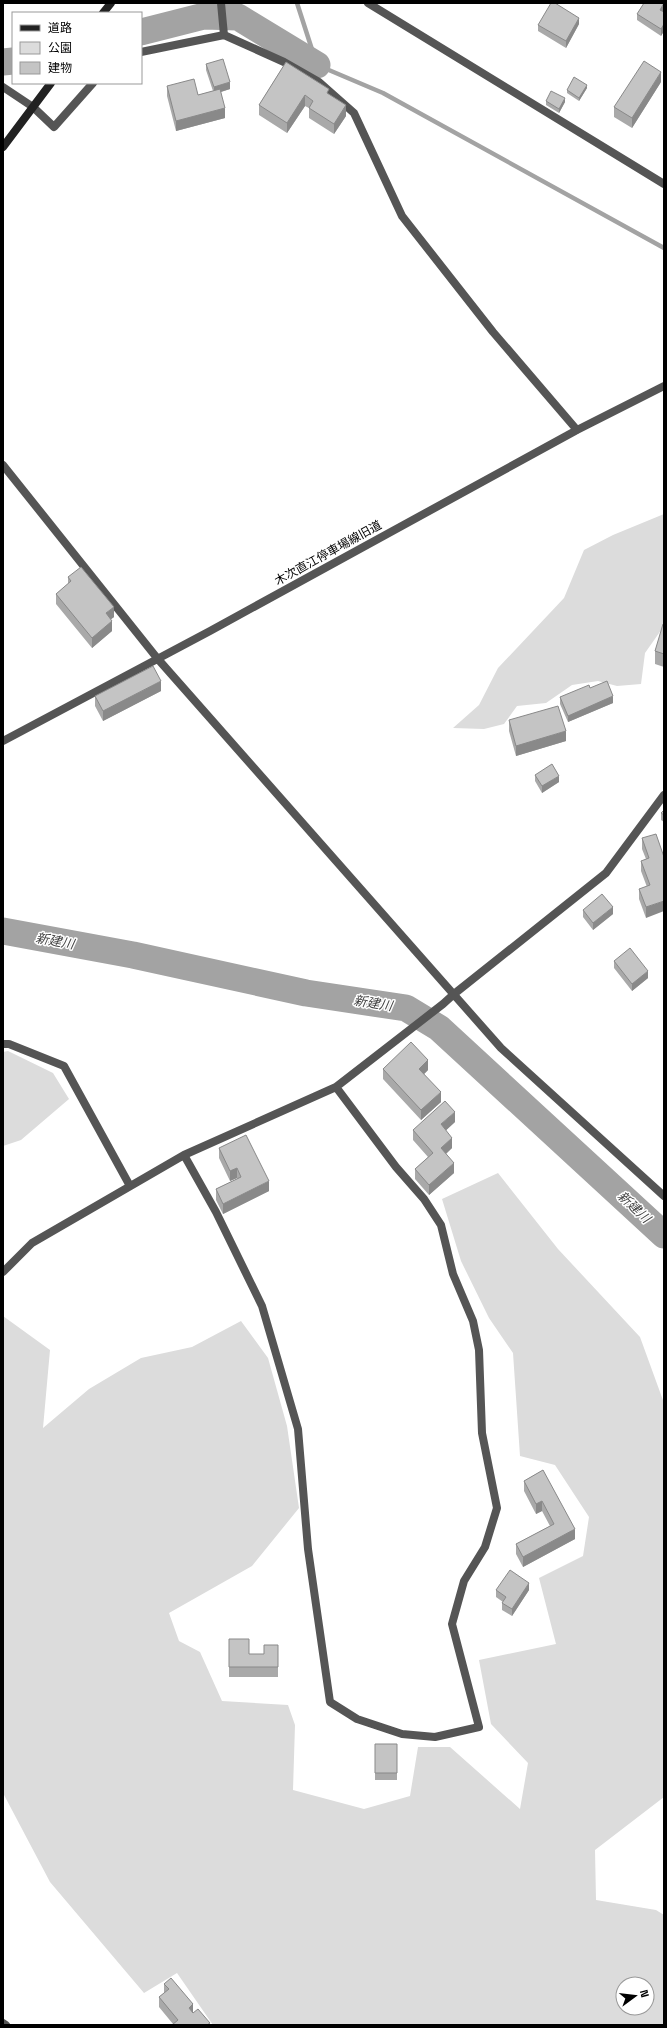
<svg xmlns="http://www.w3.org/2000/svg" width="667" height="2028" viewBox="0 0 667 2028" font-family="'Space Grotesk','Noto Sans JP',sans-serif">
<rect width="100%" height="100%" fill="#fff"/>
<!-- green -->
<path fill="#dcdcdc" fill-rule="evenodd" d="M 664,514 L 664,626 L 645,653 L 641,684 L 617,686 L 598,681 L 572,685 L 546,703 L 517,706 L 504,724 L 484,729 L 453,728 L 479,705 L 498,668 L 564,598 L 584,550 L 613,535 Z
M 8,1051 L 53,1073 L 69,1099 L 21,1140 L 3,1146 L 3,1052 Z
M 498,1173 L 558,1249 L 640,1337 L 664,1403 L 664,1797 L 595,1850 L 596,1900 L 656,1910 L 664,1915 L 664,2025 L 213,2025 L 177,1973 L 144,1993 L 50,1882 L 3,1793 L 3,1316 L 50,1350 L 43,1428 L 89,1389 L 141,1358 L 192,1347 L 241,1321 L 268,1358 L 287,1426 L 299,1508 L 252,1566 L 169,1613 L 179,1641 L 200,1652 L 222,1701 L 288,1705 L 295,1725 L 293,1790 L 364,1809 L 410,1796 L 418,1747 L 450,1747 L 520,1809 L 528,1763 L 491,1724 L 479,1660 L 556,1644 L 539,1578 L 583,1556 L 589,1517 L 555,1465 L 520,1456 L 513,1353 L 489,1318 L 461,1261 L 442,1199 ZM 623,1984 L 647,1984 L 647,2008 L 623,2008 Z"/>
<g fill="none" stroke-linecap="round" stroke-linejoin="round">
<!-- stream -->
<path stroke="#a3a3a3" stroke-width="4.5" d="M 297,3 L 317,65 L 383,93 L 664,248"/>
<!-- river -->
<path stroke="#a3a3a3" stroke-width="27" d="M 141,32 L 204,16 L 238,17 L 317,65
M 3,62 L 13,61
M 3,931 L 133,955 L 306,993 L 406,1008 L 439,1028 L 664,1235"/>
<!-- minor -->
<path stroke="#555" stroke-width="8" d="M 221,3 L 224,35
M 368,3 L 664,184
M 141,52 L 224,35 L 284,62 L 319,82 L 354,113 L 402,216 L 493,332 L 577,430
M 3,87 L 33,107 L 54,127 L 93,83
M 3,465 L 157,658 L 501,1048 L 664,1196
M 3,741 L 210,631 L 577,430 L 664,386
M 3,1044 L 9,1044 L 64,1066 L 130,1186
M 184,1155 L 216,1212 L 262,1306 L 298,1429 L 308,1549 L 330,1702 L 357,1719 L 402,1734 L 435,1737 L 479,1727 L 452,1624 L 464,1581 L 485,1547 L 497,1508 L 482,1433 L 479,1350 L 473,1321 L 453,1274 L 441,1225 L 424,1199 L 396,1167 L 336,1087
M 3,1272 L 32,1243 L 184,1155 L 336,1087 L 443,1004 L 454,994 L 606,873 L 664,795
M 3,2023 L 6,2025"/>
<!-- secondary -->
<path stroke="#222" stroke-width="8" d="M 103,13 L 111,3
M 3,147 L 51,83"/>
</g>
<!-- wall -->
<path fill="#a9a9a9" d="M 664,3 L 664,11 L 663,12 L 664,12 L 664,31 L 661,36 L 637,20 L 637,14 Z
M 579,24 L 566,48 L 538,31 L 538,25 Z
M 286,62 L 329,95 L 346,116 L 334,134 L 309,118 L 309,108 L 305,106 L 287,133 L 259,115 L 259,105 Z
M 206,64 L 230,89 L 221,92 L 225,118 L 176,131 L 167,96 L 167,86 L 198,95 L 213,91 L 206,70 Z
M 661,82 L 632,128 L 614,117 L 614,107 Z
M 587,88 L 579,101 L 567,93 L 567,90 Z
M 546,101 L 565,102 L 559,113 L 546,105 Z
M 68,577 L 114,617 L 111,619 L 112,631 L 92,648 L 56,604 L 56,594 L 68,584 Z
M 664,624 L 664,667 L 655,664 L 655,651 Z
M 590,688 L 613,703 L 568,722 L 560,704 L 560,697 Z
M 161,691 L 103,721 L 95,706 L 95,696 Z
M 509,720 L 566,741 L 516,756 L 509,731 Z
M 535,775 L 559,782 L 542,793 L 535,781 Z
M 664,810 L 664,822 L 661,820 L 661,813 Z
M 642,838 L 664,857 L 646,918 L 639,899 L 639,889 L 647,887 L 641,871 L 641,861 L 646,859 L 642,849 Z
M 583,910 L 613,914 L 593,930 L 583,917 Z
M 614,961 L 648,978 L 632,991 L 614,968 Z
M 383,1069 L 428,1070 L 424,1074 L 441,1102 L 421,1120 L 383,1079 Z
M 455,1122 L 446,1130 L 452,1148 L 446,1154 L 454,1173 L 429,1195 L 415,1179 L 415,1169 L 428,1157 L 413,1140 L 413,1130 Z
M 219,1148 L 269,1191 L 223,1214 L 216,1200 L 216,1189 L 237,1179 L 237,1178 L 230,1181 L 219,1158 Z
M 543,1470 L 575,1539 L 523,1567 L 516,1554 L 516,1544 L 550,1526 L 542,1511 L 536,1514 L 524,1491 L 524,1481 Z
M 496,1590 L 529,1590 L 512,1616 L 502,1610 L 502,1603 L 503,1602 L 496,1597 Z
M 229,1639 L 249,1654 L 264,1654 L 278,1645 L 278,1677 L 229,1677 Z
M 375,1744 L 397,1744 L 397,1780 L 375,1780 Z
M 164,1984 L 193,2013 L 210,2025 L 173,2024 L 159,2007 L 159,1997 L 164,1993 Z"/>
<!-- shaded-wall -->
<path fill="#898989" d="M 664,4 L 664,11 L 660,16 L 660,10 Z
M 579,18 L 579,24 L 566,48 L 566,41 Z
M 664,24 L 664,31 L 661,36 L 661,29 Z
M 661,72 L 661,82 L 632,128 L 632,118 Z
M 230,82 L 230,89 L 214,94 L 214,87 Z
M 587,85 L 587,88 L 579,101 L 579,98 Z
M 305,95 L 305,106 L 287,133 L 287,123 Z
M 565,98 L 565,102 L 559,113 L 559,109 Z
M 346,105 L 346,116 L 334,134 L 334,124 Z
M 225,108 L 225,118 L 176,131 L 176,121 Z
M 114,607 L 114,617 L 106,623 L 106,613 Z
M 112,621 L 112,631 L 92,648 L 92,638 Z
M 161,681 L 161,691 L 103,721 L 103,711 Z
M 613,696 L 613,703 L 568,722 L 568,716 Z
M 566,731 L 566,741 L 516,756 L 516,746 Z
M 559,776 L 559,782 L 542,793 L 542,786 Z
M 664,901 L 664,911 L 646,918 L 646,907 Z
M 613,907 L 613,914 L 593,930 L 593,923 Z
M 648,971 L 648,978 L 632,991 L 632,984 Z
M 428,1060 L 428,1070 L 419,1079 L 419,1069 Z
M 441,1092 L 441,1102 L 421,1120 L 421,1110 Z
M 455,1112 L 455,1122 L 441,1135 L 441,1124 Z
M 452,1138 L 452,1148 L 441,1158 L 441,1148 Z
M 454,1163 L 454,1173 L 429,1195 L 429,1185 Z
M 237,1168 L 237,1178 L 230,1181 L 230,1171 Z
M 269,1181 L 269,1191 L 223,1214 L 223,1204 Z
M 542,1501 L 542,1511 L 536,1514 L 536,1504 Z
M 575,1529 L 575,1539 L 523,1567 L 523,1557 Z
M 529,1583 L 529,1590 L 512,1616 L 512,1609 Z
M 193,2004 L 193,2014 L 189,2008 Z"/>
<!-- building -->
<path fill="#c4c4c4" stroke="#898989" d="M 551,3 L 555,3 L 579,18 L 566,41 L 538,25 Z
M 644,3 L 664,3 L 660,10 L 664,12 L 664,24 L 661,29 L 637,14 Z
M 223,59 L 230,82 L 214,87 L 206,64 Z
M 644,61 L 661,72 L 632,118 L 614,107 Z
M 286,62 L 329,89 L 327,93 L 346,105 L 334,124 L 309,108 L 313,101 L 305,95 L 287,123 L 259,105 Z
M 574,77 L 587,85 L 579,98 L 567,90 Z
M 194,79 L 198,95 L 220,89 L 225,108 L 176,121 L 167,86 Z
M 551,91 L 565,98 L 559,109 L 546,101 Z
M 81,567 L 114,607 L 106,613 L 112,621 L 92,638 L 56,594 L 71,581 L 68,577 Z
M 663,624 L 664,624 L 664,654 L 655,651 Z
M 153,666 L 161,681 L 103,711 L 95,696 Z
M 607,681 L 613,696 L 568,716 L 560,697 L 589,685 L 590,688 Z
M 558,706 L 566,731 L 516,746 L 509,720 Z
M 552,764 L 559,776 L 542,786 L 535,775 Z
M 664,810 L 664,815 L 661,813 Z
M 656,834 L 664,857 L 664,901 L 646,907 L 639,889 L 650,885 L 641,861 L 649,858 L 642,838 Z
M 602,894 L 613,907 L 593,923 L 583,910 Z
M 630,948 L 648,971 L 632,984 L 614,961 Z
M 411,1042 L 428,1060 L 419,1069 L 441,1092 L 421,1110 L 383,1069 Z
M 445,1101 L 455,1112 L 441,1124 L 452,1138 L 441,1148 L 454,1163 L 429,1185 L 415,1169 L 433,1153 L 413,1130 Z
M 246,1135 L 269,1181 L 223,1204 L 216,1189 L 241,1177 L 237,1168 L 230,1171 L 219,1148 Z
M 543,1470 L 575,1529 L 523,1557 L 516,1544 L 554,1524 L 542,1501 L 536,1504 L 524,1481 Z
M 510,1570 L 529,1583 L 512,1609 L 502,1603 L 506,1597 L 496,1590 Z
M 229,1639 L 249,1639 L 249,1654 L 264,1654 L 264,1645 L 278,1645 L 278,1667 L 229,1667 Z
M 375,1744 L 397,1744 L 397,1773 L 375,1773 Z
M 171,1978 L 193,2004 L 189,2008 L 193,2013 L 198,2009 L 210,2023 L 207,2025 L 172,2025 L 178,2020 L 159,1997 L 169,1989 L 164,1984 Z"/>
<g text-anchor="middle" dominant-baseline="central" stroke-width="3" stroke-linejoin="round" paint-order="stroke">
<!-- street labels -->
<g font-size="12" fill="#000" stroke="#fff">
<text transform="translate(328 553) rotate(-29)">木次直江停車場線旧道</text>
</g>
<!-- water labels -->
<g font-size="13" font-style="italic" fill="#444" stroke="#fff">
<text transform="translate(55 941) rotate(10)">新建川</text>
<text transform="translate(373 1003) rotate(9)">新建川</text>
<text transform="translate(634 1207) rotate(43)">新建川</text>
</g>
</g>
<!-- border -->
<rect width="667" height="2028" fill="none" stroke="#000000" stroke-width="8"/>
<!-- legend -->
<rect x="12" y="12" width="130" height="72" fill="#ffffff" stroke="#999999"/>
<rect x="20" y="25" width="20" height="6" fill="#222222" stroke="#999999"/>
<text x="48" y="32" font-size="12" fill="#000000">道路</text>
<rect x="20" y="42" width="20" height="12" fill="#dcdcdc" stroke="#999999"/>
<text x="48" y="52" font-size="12" fill="#000000">公園</text>
<rect x="20" y="62" width="20" height="12" fill="#c4c4c4" stroke="#999999"/>
<text x="48" y="72" font-size="12" fill="#000000">建物</text>
<!-- north arrow -->
<g transform="translate(635 1996) rotate(75)"><circle r="19" fill="#ffffff" stroke="#999999"/>
<path d="M0-3L7 15L0 10L-7 15Z" fill="#000000"/>
<text y="-6" font-size="11" font-weight="bold" text-anchor="middle" fill="#000000">N</text>
</g>
</svg>
